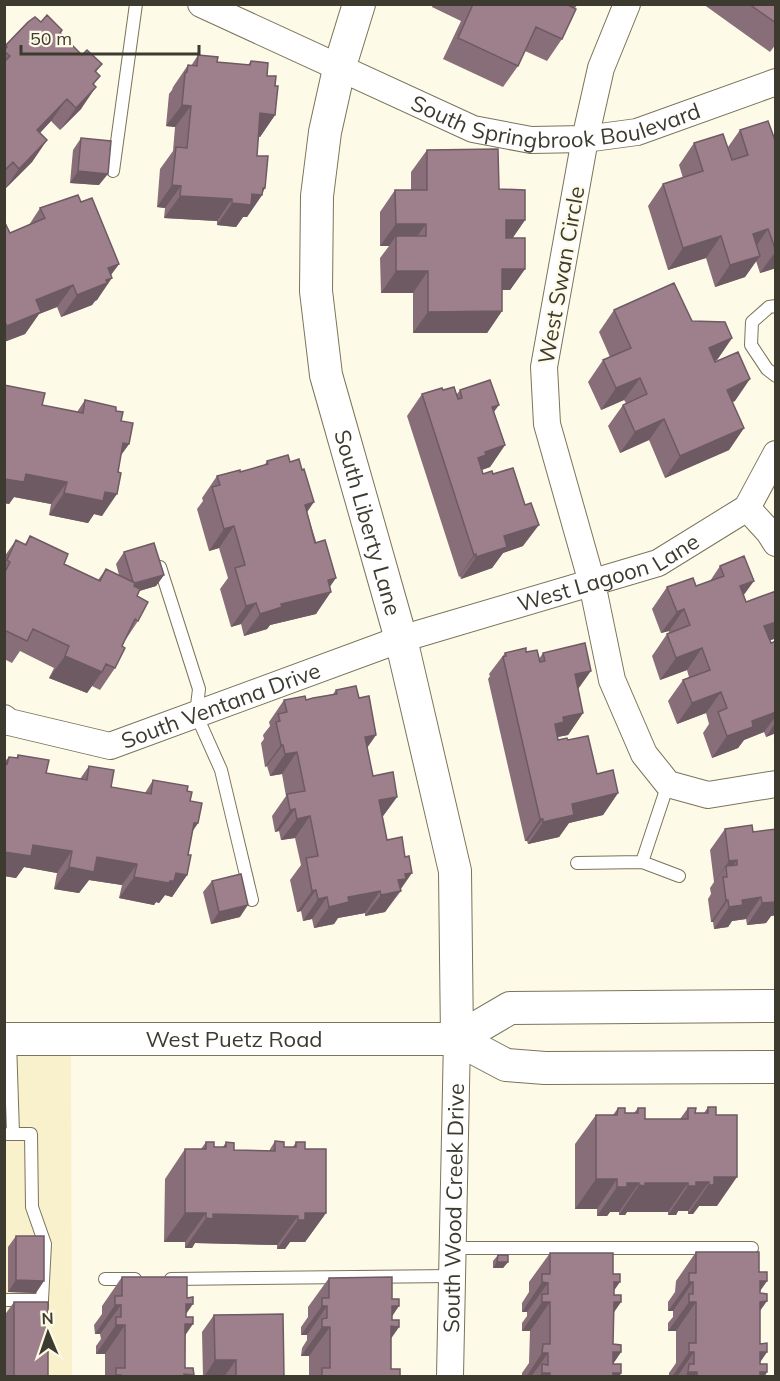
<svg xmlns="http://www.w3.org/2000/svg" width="780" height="1381" viewBox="0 0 780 1381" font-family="Mulish,sans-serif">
<rect width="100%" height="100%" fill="#fefae8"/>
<!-- built -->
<path fill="#f9f0cc" d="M 71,1052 L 72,1376 L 5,1376 L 4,1055 Z"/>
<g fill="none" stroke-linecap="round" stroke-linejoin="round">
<defs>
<path id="service" d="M 113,171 L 136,4
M 776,306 L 769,307 L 752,322 L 751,345 L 767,369 L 776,376
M 160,567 L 199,689 L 196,714 L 221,770 L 252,900
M 642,862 L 668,784
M 577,863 L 642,862 L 679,876
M 7,1134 L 13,1134 L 10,1041
M 13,1134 L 31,1134 L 32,1207 L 45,1244 L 42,1300
M 452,1248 L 752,1248
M 105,1279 L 135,1279
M 171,1279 L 452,1276
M 4,1300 L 42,1300 L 42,1306"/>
<g id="minor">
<path id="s1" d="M 201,4 L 473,129 L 531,140 L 585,139 L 637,132 L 776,82"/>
<path d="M 627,4 L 601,68 L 585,139 L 544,367 L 547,424 L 592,583 L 612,680 L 644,754 L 668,784 L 708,795 L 776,784"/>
<path d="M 747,508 L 769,532 L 776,543"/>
<path id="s2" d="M 4,718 L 9,722 L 110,746 L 401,639 L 658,563 L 747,508 L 776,454"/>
<path id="s3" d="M 450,1376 L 457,1039"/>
</g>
<g id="tertiary">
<path id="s4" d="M 359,4 L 339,69 L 325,132 L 317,196 L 316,291 L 326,375 L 401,639 L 455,871 L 457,1039"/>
<path id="s5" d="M 4,1039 L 457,1039 L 506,1065 L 545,1068 L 776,1067"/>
<path d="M 457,1039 L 510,1008 L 776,1006"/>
</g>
</defs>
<!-- service casing -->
<use href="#service" stroke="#7a745a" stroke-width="14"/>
<!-- minor casing -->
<use href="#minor" stroke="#7a745a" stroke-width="28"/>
<!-- tertiary casing -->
<use href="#tertiary" stroke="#7a745a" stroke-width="34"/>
<!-- service -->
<use href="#service" stroke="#fff" stroke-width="12"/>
<!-- minor -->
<use href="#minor" stroke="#fff" stroke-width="26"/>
<!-- tertiary -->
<use href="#tertiary" stroke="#fff" stroke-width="32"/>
</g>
<!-- wall -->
<path fill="#876e78" d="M 433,4 L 578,4 L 575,8 L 562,39 L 547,61 L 525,51 L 518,66 L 503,87 L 443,59 L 461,21 L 432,7 Z
M 703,4 L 776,4 L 776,44 L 770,52 Z
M 28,22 L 41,22 L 60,34 L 82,55 L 102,64 L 96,72 L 94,85 L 81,109 L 60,130 L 51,121 L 40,133 L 47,140 L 32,162 L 4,190 L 4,47 Z
M 198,55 L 217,62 L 248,65 L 251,61 L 267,76 L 275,86 L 275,115 L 260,137 L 258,136 L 257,156 L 265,188 L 263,192 L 262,195 L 247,217 L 243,217 L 236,227 L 217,225 L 217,221 L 164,218 L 165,208 L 157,207 L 160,169 L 173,151 L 175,127 L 166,126 L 169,94 L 172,90 L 173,87 L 188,65 L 191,66 Z
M 740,130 L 776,143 L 776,268 L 760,273 L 756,261 L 745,277 L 715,287 L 706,258 L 668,270 L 648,206 L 663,184 L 683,178 L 679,165 L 694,143 L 728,147 Z
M 81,138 L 99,185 L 70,183 L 73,150 Z
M 427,150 L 499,189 L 525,220 L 512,238 L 525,269 L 510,290 L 502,290 L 502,311 L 487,333 L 413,333 L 413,293 L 381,293 L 380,258 L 389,246 L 380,246 L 380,212 L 395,190 L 411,190 L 411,172 Z
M 81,202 L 119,264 L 111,275 L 97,300 L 95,301 L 92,305 L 61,317 L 57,307 L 39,314 L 25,334 L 4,342 L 4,223 L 10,233 L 29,225 L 40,208 Z
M 614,310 L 692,321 L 732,338 L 717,360 L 715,361 L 735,401 L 732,402 L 744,428 L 729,450 L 665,478 L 649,440 L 620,453 L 608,426 L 623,405 L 626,403 L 624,400 L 601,410 L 588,382 L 603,360 L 610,357 L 599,332 Z
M 4,385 L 42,405 L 77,412 L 85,400 L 116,411 L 121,421 L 129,444 L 121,455 L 102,516 L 94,514 L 88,523 L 49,515 L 51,504 L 14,497 L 9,504 L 4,503 Z
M 443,390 L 457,394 L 460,390 L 494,412 L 505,445 L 490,467 L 482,470 L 483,474 L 523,546 L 503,553 L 492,568 L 461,579 L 460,576 L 459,577 L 407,416 L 422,394 Z
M 267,461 L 307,512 L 330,587 L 316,614 L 270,625 L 267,629 L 244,636 L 241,624 L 231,627 L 220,589 L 228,578 L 219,548 L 209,551 L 197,509 L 203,501 L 202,498 L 217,476 L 240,472 L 264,466 Z
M 30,536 L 64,564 L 98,580 L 106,569 L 119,575 L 116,564 L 124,552 L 164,575 L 156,586 L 139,591 L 137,596 L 138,621 L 124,642 L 115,668 L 100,690 L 92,686 L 87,693 L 49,678 L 54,668 L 20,651 L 12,663 L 4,659 L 4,557 L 16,540 L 25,544 Z
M 720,566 L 744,595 L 746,602 L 774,639 L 770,640 L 771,643 L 776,641 L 776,733 L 766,737 L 764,732 L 744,740 L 738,748 L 712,758 L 703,733 L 709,724 L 706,713 L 677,724 L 668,701 L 683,680 L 689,677 L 687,670 L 660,680 L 652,656 L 667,634 L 669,633 L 669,631 L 661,633 L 652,609 L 667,587 L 696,586 L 710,581 Z
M 526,652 L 539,659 L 543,653 L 578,689 L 583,713 L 568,735 L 557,737 L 558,740 L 568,740 L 597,774 L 618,793 L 603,815 L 569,823 L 559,837 L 528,844 L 527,841 L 525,841 L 488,679 L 490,676 L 489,674 L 505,653 Z
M 336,690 L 359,698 L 376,735 L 367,748 L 373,776 L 397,797 L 382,817 L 387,840 L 401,891 L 385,912 L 365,916 L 365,913 L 338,918 L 334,924 L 314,928 L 312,919 L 303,921 L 301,911 L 297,912 L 290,880 L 301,865 L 295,838 L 281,840 L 279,831 L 275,832 L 272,816 L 286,796 L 282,774 L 270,776 L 267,766 L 265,767 L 261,743 L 264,739 L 263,735 L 270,726 L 269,722 L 284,700 L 306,700 L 333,694 Z
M 18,755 L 46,773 L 80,779 L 89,766 L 111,787 L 145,793 L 153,780 L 187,791 L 198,823 L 192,832 L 188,855 L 187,875 L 172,897 L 165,895 L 159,903 L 156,902 L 154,905 L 119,898 L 122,885 L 89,880 L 79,893 L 54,889 L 57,873 L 24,867 L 16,878 L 4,876 L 4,762 L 9,757 L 16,758 Z
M 725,829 L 753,832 L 776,829 L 776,915 L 771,916 L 766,923 L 747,925 L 746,919 L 732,921 L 728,927 L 714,929 L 713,922 L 711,922 L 708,899 L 711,894 L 710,888 L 714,882 L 710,850 Z
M 212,881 L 240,917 L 211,924 L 203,892 Z
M 708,1107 L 717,1206 L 699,1206 L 693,1214 L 688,1214 L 688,1211 L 678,1211 L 676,1215 L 668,1215 L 668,1212 L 627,1212 L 625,1215 L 619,1215 L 619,1212 L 610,1212 L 607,1216 L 597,1216 L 597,1209 L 575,1209 L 575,1144 L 596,1115 L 613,1115 L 618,1108 L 625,1113 L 634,1113 L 638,1108 L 645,1119 L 680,1119 L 688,1108 L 695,1113 L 704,1113 Z
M 275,1141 L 284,1147 L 293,1147 L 296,1142 L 305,1149 L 326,1213 L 305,1242 L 290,1242 L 285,1249 L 277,1249 L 277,1245 L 195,1243 L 192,1248 L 185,1248 L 185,1242 L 164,1242 L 165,1179 L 185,1149 L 201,1149 L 206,1142 L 214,1147 L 223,1147 L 226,1142 L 234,1150 L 269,1151 Z
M 16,1236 L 36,1293 L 8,1292 L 8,1247 Z
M 696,1252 L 759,1272 L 767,1281 L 760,1291 L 760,1344 L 767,1352 L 760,1362 L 760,1364 L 767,1372 L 764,1377 L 669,1377 L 669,1373 L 676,1363 L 676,1331 L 668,1331 L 668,1323 L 673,1317 L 673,1311 L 668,1311 L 668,1302 L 675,1292 L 676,1281 Z
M 550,1253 L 613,1274 L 614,1295 L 621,1302 L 613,1313 L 613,1344 L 621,1352 L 613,1364 L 621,1373 L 619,1377 L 522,1377 L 522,1373 L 529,1363 L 530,1331 L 522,1331 L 522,1323 L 527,1316 L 527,1312 L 522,1312 L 522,1303 L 529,1292 L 529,1282 Z
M 498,1255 L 508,1262 L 503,1268 L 493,1268 L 493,1261 Z
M 122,1277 L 186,1315 L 185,1368 L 194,1375 L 192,1377 L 105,1377 L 105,1354 L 96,1354 L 96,1346 L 101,1339 L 100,1334 L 95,1334 L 94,1325 L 102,1314 L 102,1306 Z
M 329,1278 L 392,1317 L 392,1320 L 399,1327 L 391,1338 L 391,1369 L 400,1377 L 309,1377 L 309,1356 L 301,1356 L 302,1348 L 307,1340 L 307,1335 L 301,1335 L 301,1327 L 308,1317 L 308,1307 Z
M 14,1302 L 48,1377 L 4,1377 L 4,1316 Z
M 214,1315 L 284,1377 L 203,1377 L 202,1332 Z"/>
<!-- shaded-wall -->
<path fill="#6e5a62" d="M 96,87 L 81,109 L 60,130 L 76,108 Z
M 67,99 L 51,121 L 22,152 L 37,130 Z
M 182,105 L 191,106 L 175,127 L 166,126 Z
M 260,113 L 275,115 L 260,137 L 245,135 Z
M 47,140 L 32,162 L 4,190 L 19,169 Z
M 78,171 L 108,174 L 99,185 L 70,183 Z
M 172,185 L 181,186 L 165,208 L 157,207 Z
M 263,188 L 265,188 L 260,195 L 262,195 L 247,217 L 243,217 L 236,227 L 217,225 L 232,203 L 252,194 Z
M 180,196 L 232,199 L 217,221 L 164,218 Z
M 506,220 L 525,220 L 510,242 L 491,242 Z
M 396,224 L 426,224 L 411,245 L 396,236 L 389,246 L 380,246 Z
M 768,229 L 753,251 L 753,234 Z
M 721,236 L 706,258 L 668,270 L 683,248 Z
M 776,251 L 776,268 L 760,273 Z
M 760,256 L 745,277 L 715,287 L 730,265 Z
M 119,264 L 107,280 L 112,278 L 97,300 L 95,301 L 92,305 L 61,317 L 77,295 L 108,268 Z
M 502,269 L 525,269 L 510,290 L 487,290 Z
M 396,271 L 428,271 L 413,293 L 381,293 Z
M 73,285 L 57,307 L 39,314 L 25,334 L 4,342 L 4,329 L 7,326 L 36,300 Z
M 502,311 L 487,333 L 413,333 L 428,312 Z
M 732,338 L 717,360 L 694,370 L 709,348 Z
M 640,378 L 624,400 L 601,410 L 616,388 Z
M 750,379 L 735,401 L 712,411 L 727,390 Z
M 499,405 L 483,427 L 492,407 Z
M 664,419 L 649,440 L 620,453 L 635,432 Z
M 744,428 L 729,450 L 665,478 L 680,456 Z
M 123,443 L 129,444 L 114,465 Z
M 505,445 L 490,467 L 475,472 L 478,458 L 485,452 Z
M 26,474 L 67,482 L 51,504 L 14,497 L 9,504 L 4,503 L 4,479 Z
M 105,492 L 117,494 L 102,516 L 94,514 L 88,523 L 49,515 L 64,493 Z
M 314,502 L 299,524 L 305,505 Z
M 539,525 L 523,546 L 503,553 L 492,568 L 461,579 L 476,557 L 504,536 Z
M 234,526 L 219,548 L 209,551 L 224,529 Z
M 476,554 L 460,576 L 459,577 L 474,555 Z
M 164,575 L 156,586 L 126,595 L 134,584 Z
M 336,578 L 325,594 L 331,592 L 316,614 L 270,625 L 267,629 L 244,636 L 260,614 L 328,580 Z
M 754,581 L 738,603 L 740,586 Z
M 256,603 L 241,624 L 231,627 L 246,606 Z
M 684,609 L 669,631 L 661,633 L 677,612 Z
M 776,622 L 776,636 L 774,639 L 749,648 L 764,626 Z
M 702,648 L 687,670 L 660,680 L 676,658 Z
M 65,656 L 102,672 L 87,693 L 49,678 Z
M 591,671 L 576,692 L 575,674 Z
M 721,692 L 706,713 L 677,724 L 692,703 Z
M 776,712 L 776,716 L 764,732 L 744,740 L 738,748 L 712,758 L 727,736 L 752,721 Z
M 583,713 L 568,735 L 553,738 L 555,724 L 563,717 Z
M 776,722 L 776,733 L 766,737 Z
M 376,735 L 361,756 L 365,737 Z
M 281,745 L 283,745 L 267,766 L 265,767 Z
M 297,752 L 282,774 L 270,776 L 285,754 Z
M 618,793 L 603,815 L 569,823 L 559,837 L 528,844 L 543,822 L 572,804 Z
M 397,797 L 381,819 L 379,800 Z
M 295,809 L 279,831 L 275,832 L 290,810 Z
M 310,816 L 295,838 L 281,840 L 297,819 Z
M 540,819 L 543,819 L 527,841 L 525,841 Z
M 194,823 L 198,823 L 183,845 Z
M 33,845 L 72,851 L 57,873 L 24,867 L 16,878 L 4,876 L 4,852 Z
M 97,857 L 137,864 L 122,885 L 89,880 L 79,893 L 54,889 L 69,867 Z
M 737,860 L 727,874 L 726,866 L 714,882 L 729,861 Z
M 176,873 L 187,875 L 172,897 L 165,895 L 159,903 L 156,902 L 154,905 L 119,898 L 134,877 Z
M 412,873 L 385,912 L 365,916 L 381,895 L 398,880 L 405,874 Z
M 316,890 L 301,911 L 297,912 L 312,891 Z
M 380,891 L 365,913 L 338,918 L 334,924 L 314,928 L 329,907 L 348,897 Z
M 327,897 L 312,919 L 303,921 L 318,899 Z
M 761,897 L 746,919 L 732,921 L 728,927 L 714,929 L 729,907 L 742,900 Z
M 726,900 L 728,900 L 713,922 L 711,922 Z
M 776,902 L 776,915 L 771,916 L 766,923 L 747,925 L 762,903 Z
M 248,905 L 240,917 L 211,924 L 219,912 Z
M 714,1177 L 737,1177 L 717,1206 L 699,1206 L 693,1214 L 688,1214 Z
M 596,1179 L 617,1179 L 597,1209 L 575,1209 Z
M 696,1182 L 709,1182 L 688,1211 L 678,1211 L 676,1215 L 668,1215 L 688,1186 Z
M 627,1183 L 639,1183 L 619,1212 L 610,1212 L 607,1216 L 597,1216 L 617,1187 Z
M 645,1183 L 688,1183 L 668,1212 L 627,1212 L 625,1215 L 619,1215 L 639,1185 Z
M 185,1213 L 206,1213 L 185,1242 L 164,1242 Z
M 305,1213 L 326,1213 L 305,1242 L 290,1242 L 285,1249 L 277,1249 L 298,1220 Z
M 213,1214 L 298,1216 L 277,1245 L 195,1243 L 192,1248 L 185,1248 L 206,1218 Z
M 497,1262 L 508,1262 L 503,1268 L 493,1268 Z
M 16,1280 L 44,1281 L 36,1293 L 8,1292 Z
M 760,1281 L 767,1281 L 746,1310 Z
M 542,1282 L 548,1283 L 527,1312 L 522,1312 Z
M 614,1282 L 620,1282 L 600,1311 Z
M 689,1282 L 693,1282 L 673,1311 L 668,1311 Z
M 767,1301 L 746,1331 L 760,1302 Z
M 542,1302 L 550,1302 L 530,1331 L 522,1331 Z
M 614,1302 L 621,1302 L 601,1331 Z
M 689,1302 L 696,1302 L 676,1331 L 668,1331 Z
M 186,1304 L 193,1304 L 173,1333 Z
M 115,1305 L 121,1305 L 100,1334 L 95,1334 Z
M 322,1306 L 327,1306 L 307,1335 L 301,1335 Z
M 392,1306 L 399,1306 L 379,1336 Z
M 185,1324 L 193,1324 L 173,1353 Z
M 116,1325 L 125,1325 L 105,1354 L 96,1354 Z
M 391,1326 L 399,1327 L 379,1356 Z
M 322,1327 L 330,1327 L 309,1356 L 301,1356 Z
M 613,1352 L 621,1352 L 604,1377 Z
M 689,1352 L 694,1352 L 677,1377 L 672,1377 Z
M 760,1352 L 767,1352 L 750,1377 Z
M 542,1353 L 548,1353 L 531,1377 L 526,1377 Z
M 215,1360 L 236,1360 L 224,1377 L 204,1377 Z
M 688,1372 L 697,1372 L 694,1377 L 685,1377 Z
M 760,1372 L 767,1372 L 764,1377 L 757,1377 Z
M 542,1373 L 550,1373 L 548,1377 L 539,1377 Z
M 613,1373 L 621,1373 L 619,1377 L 611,1377 Z
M 184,1374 L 194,1375 L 192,1377 L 183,1377 Z"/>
<!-- building -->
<path fill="#9d808c" stroke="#6e5a62" stroke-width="1.5" d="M 473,4 L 566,4 L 576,9 L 562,39 L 536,27 L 518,66 L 458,38 Z
M 749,4 L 776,4 L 776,23 Z
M 47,15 L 62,30 L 60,33 L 82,55 L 87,50 L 102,64 L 95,71 L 100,76 L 93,84 L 96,87 L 76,108 L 67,99 L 37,130 L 47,140 L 19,169 L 13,162 L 6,169 L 4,169 L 4,62 L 10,56 L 4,51 L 4,50 L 7,47 L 6,45 L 28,22 L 35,17 L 41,22 Z
M 198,55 L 218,57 L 217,62 L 250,65 L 251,61 L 268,63 L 267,76 L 276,76 L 275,86 L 278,86 L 275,115 L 260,113 L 257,156 L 268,156 L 265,188 L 263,188 L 262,195 L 252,194 L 251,205 L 232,203 L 232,199 L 180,196 L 181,186 L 172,185 L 176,147 L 187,148 L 191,106 L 182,105 L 185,73 L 187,72 L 188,65 L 197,66 Z
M 768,121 L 776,143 L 776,251 L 768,229 L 753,234 L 760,256 L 730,265 L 721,236 L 683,248 L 663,184 L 703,171 L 694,143 L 723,134 L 732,160 L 748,155 L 740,130 Z
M 81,138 L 111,141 L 108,174 L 78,171 Z
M 498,149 L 499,189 L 525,190 L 525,220 L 506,220 L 506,238 L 525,238 L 525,269 L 502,269 L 502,311 L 428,312 L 428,271 L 396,271 L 396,236 L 426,236 L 426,224 L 396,224 L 395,190 L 427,190 L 427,150 Z
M 78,195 L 81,202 L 92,198 L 119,264 L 108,268 L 112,278 L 106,280 L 107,283 L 77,295 L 73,285 L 36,300 L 41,312 L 7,326 L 4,321 L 4,223 L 5,223 L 10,233 L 45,218 L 40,208 Z
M 674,283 L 692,321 L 725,322 L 732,338 L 709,348 L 715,362 L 738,352 L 750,379 L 727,390 L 744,428 L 680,456 L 664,419 L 635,432 L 623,405 L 647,394 L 640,378 L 616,388 L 603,360 L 631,348 L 614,310 Z
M 490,380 L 499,405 L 492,407 L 505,445 L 485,452 L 486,455 L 478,458 L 483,474 L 492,471 L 493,474 L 513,468 L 525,505 L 531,503 L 539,525 L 504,536 L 507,547 L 476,557 L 476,554 L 474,555 L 422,394 L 442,388 L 443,390 L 454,387 L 458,399 L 462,398 L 460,390 Z
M 4,385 L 45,393 L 42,405 L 83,413 L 85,400 L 116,407 L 116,411 L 123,412 L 121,421 L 133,423 L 129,444 L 123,443 L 118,472 L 121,473 L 117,494 L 105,492 L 103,501 L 64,493 L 67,482 L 26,474 L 24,482 L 4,479 Z
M 288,455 L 290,462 L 299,459 L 302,470 L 304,469 L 314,502 L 305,505 L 315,543 L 325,540 L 336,578 L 328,580 L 331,592 L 281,604 L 282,607 L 260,614 L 256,603 L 246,606 L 235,568 L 245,565 L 234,526 L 224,529 L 212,487 L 220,485 L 217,476 L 240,470 L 240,472 L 268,464 L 267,461 Z
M 30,536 L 68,554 L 64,564 L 100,581 L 106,569 L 135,583 L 134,586 L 140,589 L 137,596 L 148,602 L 138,621 L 135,619 L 122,646 L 125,648 L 115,668 L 106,664 L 102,672 L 65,656 L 69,646 L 33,629 L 27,641 L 4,630 L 4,574 L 10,562 L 7,560 L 16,540 L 26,545 Z
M 154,543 L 164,575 L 135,583 L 133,582 L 124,552 Z
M 744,556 L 754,581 L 740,586 L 746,602 L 776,591 L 776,622 L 764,626 L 771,643 L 776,641 L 776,712 L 752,721 L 753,727 L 727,736 L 718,712 L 727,708 L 721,692 L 692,703 L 683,680 L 710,670 L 702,648 L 676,658 L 667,634 L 690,625 L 684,609 L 677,612 L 667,587 L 693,578 L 696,586 L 724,576 L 720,566 Z
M 585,643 L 591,671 L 575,674 L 583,713 L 563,717 L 564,722 L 555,724 L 558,740 L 567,738 L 568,740 L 588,736 L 597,774 L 613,770 L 618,793 L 572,804 L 574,815 L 543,822 L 543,819 L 540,819 L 503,657 L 506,656 L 505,653 L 526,648 L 526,652 L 537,650 L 540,662 L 545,661 L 543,653 Z
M 356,686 L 359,698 L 369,696 L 376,735 L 365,737 L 373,776 L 393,772 L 395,784 L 397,797 L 379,800 L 387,840 L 402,837 L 405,857 L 409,856 L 412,873 L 405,874 L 406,879 L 398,880 L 401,891 L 381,895 L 380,891 L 348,897 L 349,902 L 329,907 L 327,897 L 318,899 L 316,890 L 312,891 L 306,858 L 318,856 L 310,816 L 297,819 L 295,809 L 290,810 L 287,794 L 305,791 L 297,752 L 285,754 L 283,745 L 281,745 L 276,722 L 280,721 L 278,714 L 287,712 L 284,700 L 305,696 L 306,700 L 313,698 L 337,694 L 336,690 Z
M 18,755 L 49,760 L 46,773 L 87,780 L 89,766 L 114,770 L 111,787 L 151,794 L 153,780 L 188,786 L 187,791 L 192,792 L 190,801 L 202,803 L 198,823 L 194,823 L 188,855 L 191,855 L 187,875 L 176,873 L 174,881 L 170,881 L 169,883 L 134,877 L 137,864 L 97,857 L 94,872 L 69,867 L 72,851 L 33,845 L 31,856 L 4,852 L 4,763 L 7,764 L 9,757 L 18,758 Z
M 752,825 L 753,832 L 776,829 L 776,902 L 762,903 L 761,897 L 742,900 L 743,905 L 729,907 L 728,900 L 726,900 L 723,877 L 727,877 L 726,866 L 737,865 L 737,860 L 729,861 L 725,829 Z
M 241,874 L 248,905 L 219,912 L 212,881 Z
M 708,1107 L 716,1107 L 716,1115 L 737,1115 L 737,1177 L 714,1177 L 714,1185 L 709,1185 L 709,1182 L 696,1182 L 696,1186 L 688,1186 L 688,1183 L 645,1183 L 645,1186 L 639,1185 L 639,1183 L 627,1183 L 627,1187 L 617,1187 L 617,1179 L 596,1179 L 596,1115 L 617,1115 L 618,1108 L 625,1108 L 625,1113 L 638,1113 L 638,1108 L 645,1108 L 645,1119 L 688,1119 L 688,1108 L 696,1108 L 695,1113 L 708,1113 Z
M 275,1141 L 284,1142 L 284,1147 L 296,1147 L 296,1142 L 305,1142 L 305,1149 L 326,1149 L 326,1213 L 305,1213 L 305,1220 L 298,1220 L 298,1216 L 213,1214 L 213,1219 L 206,1218 L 206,1213 L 185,1213 L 185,1149 L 206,1149 L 206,1142 L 214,1142 L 214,1147 L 226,1147 L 226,1142 L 234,1143 L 234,1150 L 275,1151 Z
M 16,1236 L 44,1236 L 44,1281 L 16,1280 Z
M 696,1252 L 759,1252 L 759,1272 L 767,1272 L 767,1281 L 760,1281 L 760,1293 L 767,1294 L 767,1301 L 760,1302 L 760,1344 L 767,1343 L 767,1352 L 760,1352 L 760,1364 L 767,1364 L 767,1372 L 760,1372 L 760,1377 L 697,1377 L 697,1372 L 688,1372 L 689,1364 L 694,1364 L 694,1352 L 689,1352 L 689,1343 L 696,1343 L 696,1302 L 689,1302 L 689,1294 L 693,1294 L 693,1282 L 689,1282 L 689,1273 L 696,1273 Z
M 550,1253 L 613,1253 L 613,1274 L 620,1274 L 620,1282 L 614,1282 L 614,1295 L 621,1295 L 621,1302 L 614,1302 L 613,1344 L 621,1345 L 621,1352 L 613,1352 L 613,1364 L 621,1364 L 621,1373 L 613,1373 L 613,1377 L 550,1377 L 550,1373 L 542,1373 L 542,1364 L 548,1365 L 548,1353 L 542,1353 L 543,1344 L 550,1344 L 550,1302 L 542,1302 L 542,1294 L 548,1294 L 548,1283 L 542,1282 L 542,1274 L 550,1274 Z
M 498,1255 L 508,1255 L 508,1262 L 497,1262 Z
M 122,1277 L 187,1277 L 187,1298 L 193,1297 L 193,1304 L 186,1304 L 186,1317 L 193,1317 L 193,1324 L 185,1324 L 185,1368 L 193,1368 L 194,1375 L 184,1374 L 184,1377 L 121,1377 L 121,1375 L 116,1375 L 116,1368 L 125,1368 L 125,1325 L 116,1325 L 116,1317 L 121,1317 L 121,1305 L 115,1305 L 115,1296 L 122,1296 Z
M 392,1277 L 392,1299 L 399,1299 L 399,1306 L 392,1306 L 392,1320 L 399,1320 L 399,1327 L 391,1326 L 391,1369 L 400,1369 L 400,1377 L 322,1377 L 322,1368 L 330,1368 L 330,1327 L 322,1327 L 322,1319 L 327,1318 L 327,1306 L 322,1306 L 322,1298 L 329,1298 L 329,1278 Z
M 14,1302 L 48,1302 L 48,1377 L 14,1377 Z
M 283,1314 L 284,1377 L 236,1377 L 236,1360 L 215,1360 L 214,1315 Z"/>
<g text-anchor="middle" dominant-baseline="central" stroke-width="4.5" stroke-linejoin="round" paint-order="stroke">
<!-- street labels -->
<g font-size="22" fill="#3d3b2f" stroke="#fefae8">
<text stroke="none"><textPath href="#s1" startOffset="382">South Springbrook Boulevard</textPath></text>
<text transform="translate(561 275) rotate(-80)">West Swan Circle</text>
<text stroke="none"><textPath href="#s4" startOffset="530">South Liberty Lane</textPath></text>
<text stroke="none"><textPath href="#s2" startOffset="638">West Lagoon Lane</textPath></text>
<text stroke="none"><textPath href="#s2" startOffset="228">South Ventana Drive</textPath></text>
<text stroke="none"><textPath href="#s5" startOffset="230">West Puetz Road</textPath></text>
<text stroke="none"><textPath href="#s3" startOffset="168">South Wood Creek Drive</textPath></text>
</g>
</g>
<!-- border -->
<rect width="780" height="1381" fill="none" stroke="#3d3b2f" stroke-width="12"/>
<!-- north arrow -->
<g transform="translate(48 1333) rotate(358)" stroke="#fefae8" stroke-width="4.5" paint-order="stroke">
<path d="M0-4.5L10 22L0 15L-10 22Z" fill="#3d3b2f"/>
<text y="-9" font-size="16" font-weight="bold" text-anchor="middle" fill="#3d3b2f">N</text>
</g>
<!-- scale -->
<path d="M21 45v9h178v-9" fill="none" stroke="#3d3b2f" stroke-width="3"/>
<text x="30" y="45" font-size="18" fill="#3d3b2f" stroke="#fefae8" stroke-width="4.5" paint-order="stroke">50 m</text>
</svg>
